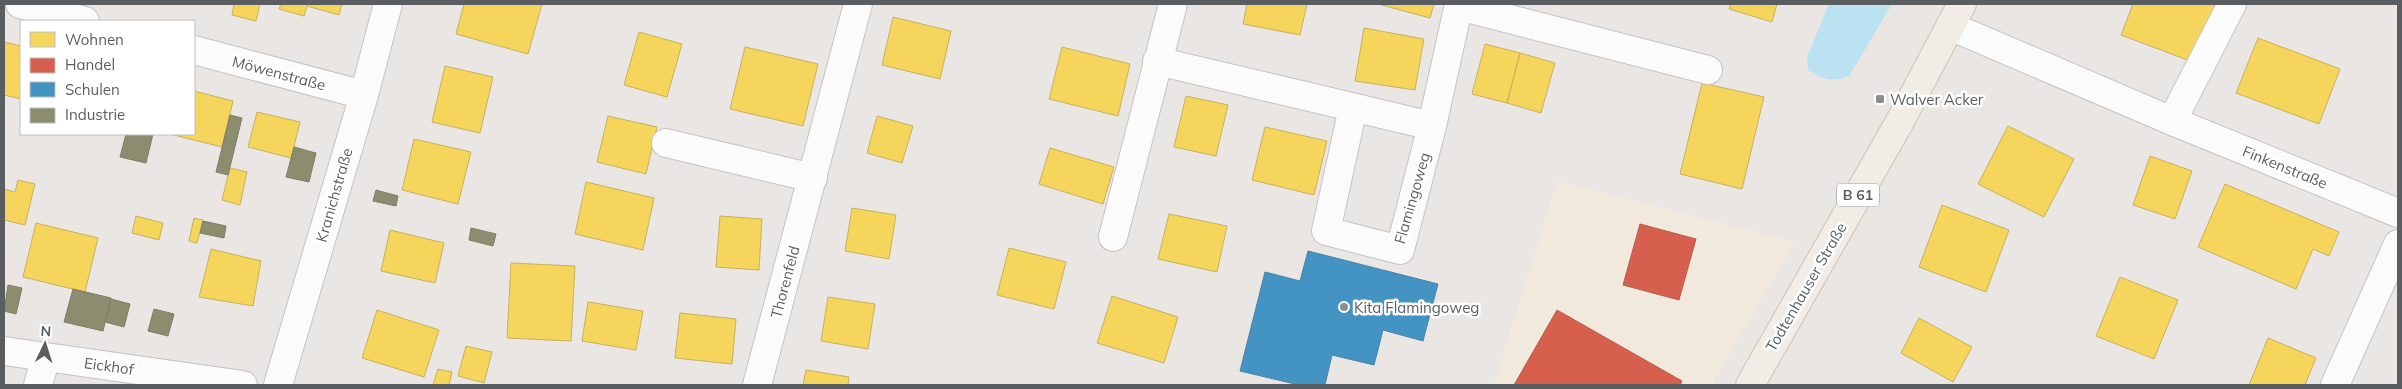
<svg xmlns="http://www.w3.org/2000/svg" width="2402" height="389" viewBox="0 0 2402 389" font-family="Mulish,sans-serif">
<rect width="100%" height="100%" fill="#e9e6e3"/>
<!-- commercial -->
<path fill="#f2e9dd" d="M 1557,181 L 1795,242 L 1711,385 L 1494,385 Z"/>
<!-- water -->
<path fill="#bbe2f0" d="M 1829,4 L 1892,4 L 1849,76 C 1832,82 1823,80 1808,70 L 1807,57 Z"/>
<!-- homes -->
<path fill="#f6d55c" stroke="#c7b15e" d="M 234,4 L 260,4 L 256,21 L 232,15 Z
M 281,4 L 342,4 L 339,15 L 307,6 L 304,16 L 279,9 Z
M 464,4 L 542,4 L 528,54 L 456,34 Z
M 1247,4 L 1307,4 L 1300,35 L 1243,24 Z
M 1378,4 L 1434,4 L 1430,18 Z
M 1731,4 L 1777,4 L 1772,22 L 1729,9 Z
M 2133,4 L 2221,4 L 2198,64 L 2121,35 Z
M 893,17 L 951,31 L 940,79 L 882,65 Z
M 1364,28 L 1424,39 L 1415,90 L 1355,81 Z
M 639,32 L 682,44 L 667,97 L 624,85 Z
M 2258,38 L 2340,69 L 2319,124 L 2236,93 Z
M 4,42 L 21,46 L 21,99 L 4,95 Z
M 1485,44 L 1520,53 L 1507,103 L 1472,94 Z
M 745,47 L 818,64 L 803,126 L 730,109 Z
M 1062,47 L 1130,64 L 1118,116 L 1049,99 Z
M 1520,53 L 1555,63 L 1541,113 L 1507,103 Z
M 445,66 L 493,77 L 480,133 L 432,122 Z
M 1702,83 L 1764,97 L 1742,189 L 1680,174 Z
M 194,91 L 233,101 L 222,147 L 170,134 L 194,134 Z
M 1186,96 L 1228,105 L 1216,156 L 1174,147 Z
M 257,112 L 300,122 L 291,158 L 248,147 Z
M 608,116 L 657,127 L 646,174 L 597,162 Z
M 877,116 L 913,126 L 902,163 L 867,153 Z
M 2008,126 L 2074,159 L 2044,217 L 1978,184 Z
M 1265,127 L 1327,141 L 1314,195 L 1252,180 Z
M 414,139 L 471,152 L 458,204 L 402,190 Z
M 1050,148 L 1114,167 L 1103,204 L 1039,184 Z
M 2150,156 L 2192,171 L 2175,219 L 2133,205 Z
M 230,168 L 247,172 L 240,205 L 222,200 Z
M 18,180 L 35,184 L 25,225 L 4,220 L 4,189 L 15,192 Z
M 586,182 L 654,198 L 643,250 L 575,234 Z
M 2225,184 L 2339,232 L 2329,256 L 2313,249 L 2296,289 L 2198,247 Z
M 1942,205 L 2009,230 L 1986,292 L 1919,267 Z
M 852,208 L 896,215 L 889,259 L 845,251 Z
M 1169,214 L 1227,226 L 1217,272 L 1158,259 Z
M 136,216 L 163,223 L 159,240 L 132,233 Z
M 720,216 L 762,219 L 759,270 L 716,267 Z
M 194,218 L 203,220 L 197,243 L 189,241 Z
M 36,223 L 98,238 L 85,292 L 23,277 Z
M 390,230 L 444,243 L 435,283 L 381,271 Z
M 1009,248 L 1066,262 L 1054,309 L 997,295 Z
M 211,249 L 261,261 L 253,306 L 199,297 Z
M 511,263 L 575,266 L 571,341 L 507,338 Z
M 2120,277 L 2178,300 L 2154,359 L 2096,336 Z
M 1112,296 L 1178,317 L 1164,363 L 1097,343 Z
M 828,297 L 875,304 L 868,349 L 821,341 Z
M 588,302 L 643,311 L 636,350 L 582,341 Z
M 377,310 L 439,330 L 424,377 L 362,358 Z
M 680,313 L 736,319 L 732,364 L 675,358 Z
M 1919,318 L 1972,347 L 1953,382 L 1901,353 Z
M 2268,338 L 2316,358 L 2305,385 L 2249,385 Z
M 466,346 L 492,352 L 484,383 L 458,376 Z
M 438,369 L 452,372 L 449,385 L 433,385 Z
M 806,370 L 849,377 L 848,385 L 803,385 Z"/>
<!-- shops -->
<path fill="#d6604d" stroke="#b15f53" d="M 1640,224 L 1696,239 L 1679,300 L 1623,285 Z
M 1557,310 L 1682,381 L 1680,385 L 1514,385 Z"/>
<!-- schools -->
<path fill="#4393c3" stroke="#4a83a6" d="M 1308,251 L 1438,284 L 1423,341 L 1383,330 L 1374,365 L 1332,355 L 1325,385 L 1299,385 L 1240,371 L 1265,272 L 1300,281 Z"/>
<!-- industry -->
<path fill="#8c8c6e" stroke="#7d7e6a" d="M 230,115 L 242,118 L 228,175 L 216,172 Z
M 126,134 L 153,134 L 146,163 L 120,157 Z
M 294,147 L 316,153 L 309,182 L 286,177 Z
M 376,190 L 398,196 L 396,206 L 373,201 Z
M 203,221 L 226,226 L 224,238 L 200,233 Z
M 471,228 L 496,234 L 493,246 L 469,240 Z
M 8,285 L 22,288 L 16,314 L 4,311 Z
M 73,289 L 111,298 L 103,331 L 64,322 Z
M 111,299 L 130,304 L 124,327 L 105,322 Z
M 154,309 L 174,314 L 168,336 L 148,331 Z"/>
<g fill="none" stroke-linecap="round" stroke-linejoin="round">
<defs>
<path id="minor" d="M 20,4 L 85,21
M 1459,6 L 1708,70
M 1950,26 L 2172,121 L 2398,213
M 194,50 L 364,95
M 1157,61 L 1432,126
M 1353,108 L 1326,231 L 1400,250 L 1432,126 L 1459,4
M 2172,121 L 2232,4
M 666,143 L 813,178
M 1113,237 L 1173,4
M 4,351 L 243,385
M 38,385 L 46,357
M 278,385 L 364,95 L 388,4
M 757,385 L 858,4
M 2335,385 L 2398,244"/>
<path id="major" d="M 1750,385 L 1899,123 L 1962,4"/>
</defs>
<!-- minor casing -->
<use href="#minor" stroke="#c3c4c3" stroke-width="30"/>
<!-- major casing -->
<use href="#major" stroke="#cec2b4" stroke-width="30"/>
<!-- minor -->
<use href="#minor" stroke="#fcfbfb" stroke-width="28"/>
<!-- major -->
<use href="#major" stroke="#f1ede6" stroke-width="28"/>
</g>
<!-- markers -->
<g fill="#8c8e8e" stroke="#fff" stroke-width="2">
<rect x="1875" y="94" width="10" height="10" rx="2.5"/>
<circle cx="1344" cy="307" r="5"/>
</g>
<g text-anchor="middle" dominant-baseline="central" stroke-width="5" stroke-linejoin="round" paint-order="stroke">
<!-- shield labels -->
<rect fill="#fff" stroke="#8c8e90" stroke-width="1" x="1837" y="183.5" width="42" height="23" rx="4"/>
<g font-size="14" font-weight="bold" fill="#5a5e61">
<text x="1858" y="195">B 61</text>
</g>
<!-- street labels -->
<g font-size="15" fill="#5a5e61" stroke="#fff">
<text transform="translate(279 73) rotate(15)">Möwenstraße</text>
<text transform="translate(2285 167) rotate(22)">Finkenstraße</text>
<text transform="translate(334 195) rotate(-74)">Kranichstraße</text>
<text transform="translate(1412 198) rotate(-74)">Flamingoweg</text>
<text transform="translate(785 282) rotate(-75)">Thorenfeld</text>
<text transform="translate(1806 287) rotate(-60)">Todtenhauser Straße</text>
<text transform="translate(109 366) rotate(8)">Eickhof</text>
</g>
<!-- poi labels -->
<g font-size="15" fill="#5a5e61" stroke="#fff" text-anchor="start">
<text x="1890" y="99">Walver Acker</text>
<text x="1354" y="307">Kita Flamingoweg</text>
</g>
</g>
<!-- border -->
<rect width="2402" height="389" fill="none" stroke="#5a5e61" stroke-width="10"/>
<!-- legend -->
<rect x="20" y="20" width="175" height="115" fill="#ffffff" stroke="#bdbfc0"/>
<rect x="30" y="32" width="25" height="15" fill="#f6d55c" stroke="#bdbfc0"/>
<text x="65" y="45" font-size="15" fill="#5a5e61">Wohnen</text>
<rect x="30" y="58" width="25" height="15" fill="#d6604d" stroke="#bdbfc0"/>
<text x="65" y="70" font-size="15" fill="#5a5e61">Handel</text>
<rect x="30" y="82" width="25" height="15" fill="#4393c3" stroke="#bdbfc0"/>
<text x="65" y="95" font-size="15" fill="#5a5e61">Schulen</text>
<rect x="30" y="108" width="25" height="15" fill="#8c8c6e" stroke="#bdbfc0"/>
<text x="65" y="120" font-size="15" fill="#5a5e61">Industrie</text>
<!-- north arrow -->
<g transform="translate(45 344) rotate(4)" stroke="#ffffff" stroke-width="4" paint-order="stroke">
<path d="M0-4L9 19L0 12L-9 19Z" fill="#5a5e61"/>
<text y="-8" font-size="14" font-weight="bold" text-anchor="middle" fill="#5a5e61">N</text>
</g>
</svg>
